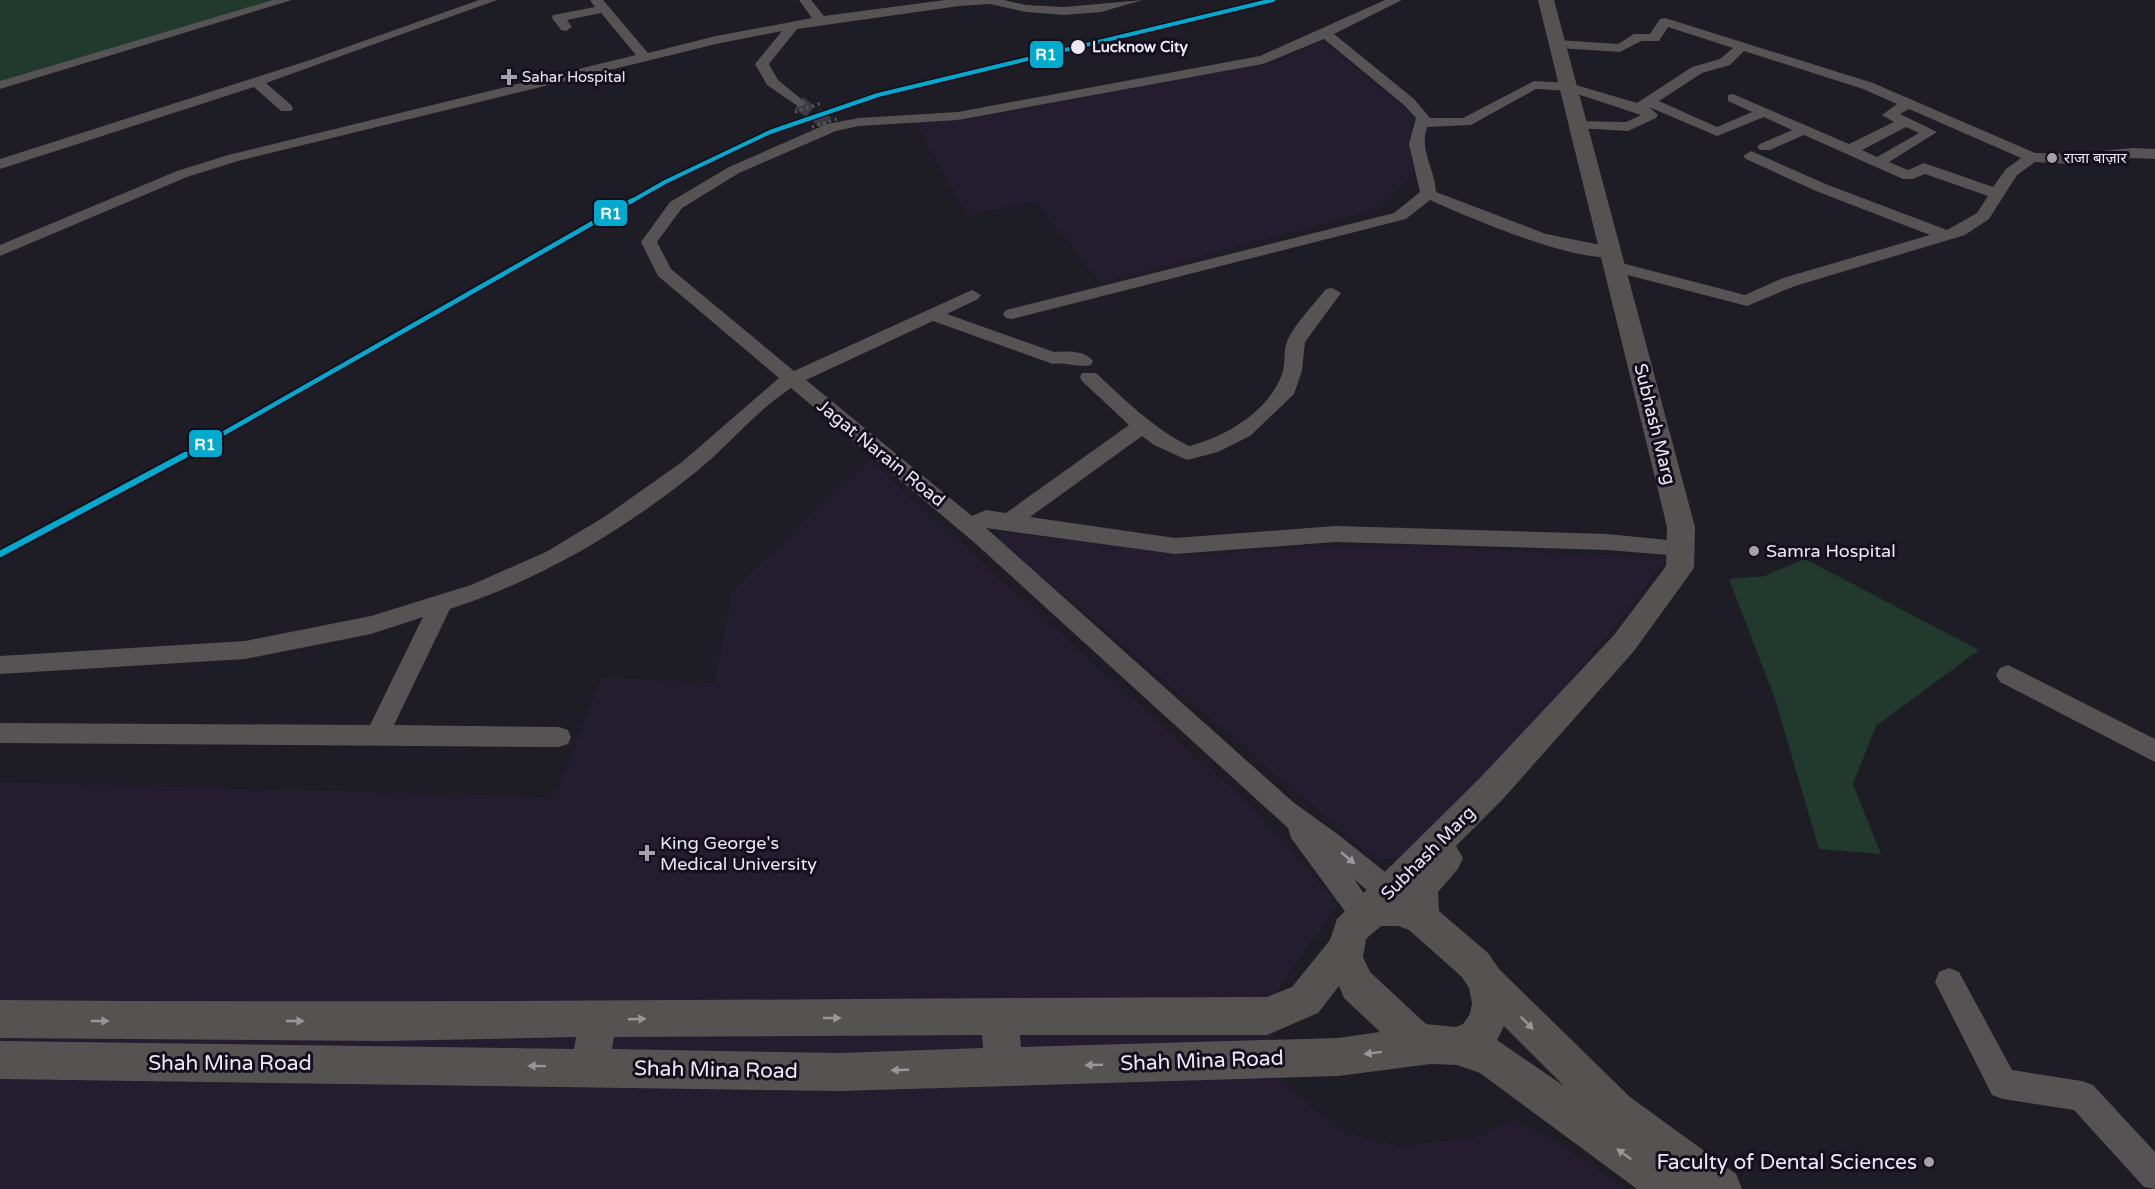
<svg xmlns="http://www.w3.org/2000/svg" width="2155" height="1189" viewBox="0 0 2155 1189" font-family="'Varela Round','Noto Sans Devanagari',sans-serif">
<rect width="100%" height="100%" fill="#1e1c24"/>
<!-- built -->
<path fill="#231d2f" d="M 1322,40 L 1414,115 L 1410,152 L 1414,170 L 1405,181 L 1374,211 L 1100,283 L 1036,202 L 966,215 L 915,122 L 961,120 L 1277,62 Z
M 869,459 L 1249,804 L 1339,903 L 1276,992 L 1274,1075 L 1342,1131 L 1399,1146 L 1474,1137 L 1513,1121 L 1570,1150 L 1627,1189 L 0,1189 L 0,782 L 555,797 L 601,677 L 714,683 L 732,592 Z
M 999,531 L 1187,555 L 1325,546 L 1412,546 L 1668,558 L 1521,744 L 1407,856 L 1390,860 L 1372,857 L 1007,547 L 999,539 Z"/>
<!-- green -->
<path fill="#213a2d" d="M 0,0 L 275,0 L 0,81 Z
M 1805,559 L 1979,650 L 1876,726 L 1853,784 L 1881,854 L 1819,849 L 1775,699 L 1729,579 L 1764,576 Z"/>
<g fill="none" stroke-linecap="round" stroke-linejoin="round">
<!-- minor-tunnel -->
<path stroke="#3d3b43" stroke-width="14" stroke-dasharray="14 7" stroke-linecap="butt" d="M 799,103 L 829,125"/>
<!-- minor -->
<path fill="#565355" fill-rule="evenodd" d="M 273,0 L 292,0 L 0,89 L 0,81 Z
M 479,0 L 497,0 L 266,83 L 291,105 L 293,108 L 291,111 L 281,111 L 254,87 L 0,169 L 0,159 L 310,60 Z
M 590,0 L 603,0 L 648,53 L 716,36 L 812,18 L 799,0 L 811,0 L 824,16 L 945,0 L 1004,0 L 1026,5 L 1064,7 L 1143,0 L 1101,12 L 1064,15 L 1026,12 L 990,4 L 959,6 L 797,29 L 769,64 L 778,80 L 806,103 L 799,107 L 767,85 L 755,64 L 782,31 L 716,44 L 238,161 L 187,177 L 0,256 L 0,245 L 177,171 L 228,155 L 636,55 L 601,13 L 567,20 L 572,27 L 566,31 L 561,30 L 552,18 L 553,15 L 595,7 Z
M 1385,0 L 1402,0 L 1334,34 L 1414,99 L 1430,118 L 1463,118 L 1534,81 L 1569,83 L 1637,103 L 1692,67 L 1720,59 L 1733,48 L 1668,27 L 1659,41 L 1641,41 L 1620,52 L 1558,48 L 1551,44 L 1558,40 L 1618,44 L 1634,34 L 1650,34 L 1660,19 L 1665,18 L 1873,83 L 2035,153 L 2069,154 L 2133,148 L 2155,149 L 2155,159 L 2133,158 L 2069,164 L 2035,162 L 2017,175 L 1989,219 L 1965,235 L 1795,286 L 1747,306 L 1608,270 L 1606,266 L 1614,261 L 1745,295 L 1783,278 L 1930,235 L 1816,191 L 1746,159 L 1743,156 L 1751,151 L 1828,185 L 1947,230 L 1977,213 L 1988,196 L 1925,174 L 1913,179 L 1903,179 L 1804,135 L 1770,150 L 1760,150 L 1757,147 L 1760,144 L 1792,130 L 1764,117 L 1717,136 L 1649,107 L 1658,115 L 1656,118 L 1628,131 L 1578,128 L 1571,124 L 1573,121 L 1626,122 L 1641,115 L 1568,91 L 1536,89 L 1471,125 L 1427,127 C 1419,152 1435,168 1436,192 L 1546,234 L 1616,248 L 1618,252 L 1616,256 C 1578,265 1468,217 1430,200 L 1406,219 L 1012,319 L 1006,318 L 1003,314 L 1006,310 L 1394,213 L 1420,192 L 1409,144 L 1416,118 L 1404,105 L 1324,39 L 1263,64 L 958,120 L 859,126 L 836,131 L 739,173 L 682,208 L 657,242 L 671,269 L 794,371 L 972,290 L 981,295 L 978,299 L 947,314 L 1054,352 C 1067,351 1085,350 1093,361 L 1091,365 C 1079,368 1066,362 1053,364 L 933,321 L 806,380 L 972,516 L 986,510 L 1006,513 L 1129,425 L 1082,381 L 1080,377 L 1082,373 L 1096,373 C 1125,400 1153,428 1189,446 C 1225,437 1269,411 1282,374 C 1286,364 1283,352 1287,342 C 1292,327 1315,303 1326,289 L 1332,288 L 1341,293 L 1305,342 L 1302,371 L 1294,394 L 1250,436 L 1218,452 L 1187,460 L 1154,445 L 1142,436 L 1030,517 L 1175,538 L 1335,526 L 1607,534 L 1688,542 L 1691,548 L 1688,554 L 1680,556 L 1607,550 L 1335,542 L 1175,554 L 986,528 L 1293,802 L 1340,836 L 1409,891 L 1413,900 L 1409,909 L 1399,913 L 1389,909 L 1354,879 L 1379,916 L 1375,925 L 1365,929 L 1355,925 L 1291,838 L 1288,828 L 976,544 L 791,388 C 756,411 728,446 696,472 C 621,532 540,580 450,609 L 394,725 L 559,727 L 568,730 L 571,737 L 568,744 L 559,747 L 0,743 L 0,723 L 370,725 L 423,617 L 371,634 L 245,659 L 0,674 L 0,656 L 245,641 L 371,616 L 471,585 L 546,552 L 604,517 L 682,462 L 779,378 L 658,276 L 641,242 L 670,202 L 729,167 L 827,124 L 859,118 L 958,112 L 1260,56 ZM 1744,51 L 1863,89 L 1897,104 L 1882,115 L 1894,122 L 1849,144 L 1733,94 L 1728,95 L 1728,101 L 1752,112 L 1717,127 L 1659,101 L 1702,73 L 1730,65 ZM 1909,109 L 2021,158 L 2006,169 L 1993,187 L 1924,163 L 1908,170 L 1889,162 L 1937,132 L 1900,114 ZM 1906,127 L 1919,133 L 1877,157 L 1862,150 Z
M 2008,665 L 2155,739 L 2155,762 L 2000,682 L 1996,675 L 2000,668 Z
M 1949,968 L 1959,972 L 2012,1070 L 2082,1081 L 2093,1085 L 2155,1152 L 2155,1189 L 2144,1187 L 2074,1110 L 2003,1099 L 1992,1095 L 1935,982 L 1939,972 Z"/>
<!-- major -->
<path fill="#555252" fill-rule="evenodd" d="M 1538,0 L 1554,0 L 1695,527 L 1694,568 L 1634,651 L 1503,799 L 1456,846 L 1463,858 L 1458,869 L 1438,892 L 1439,911 L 1488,953 L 1499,969 L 1630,1097 L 1736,1174 L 1742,1189 L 1637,1189 L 1480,1073 L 1457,1065 L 1431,1064 L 1338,1076 L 840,1091 L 0,1079 L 0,1041 L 574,1049 L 576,1037 L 385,1041 L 0,1038 L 0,1000 C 422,1004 845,998 1267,997 L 1292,987 L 1330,940 L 1337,919 L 1479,779 L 1614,635 L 1666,566 L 1667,527 ZM 1381,926 L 1398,926 L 1409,930 L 1462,977 L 1469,988 L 1472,1003 L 1470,1014 L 1463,1024 L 1456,1027 L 1426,1024 L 1370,972 L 1363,957 L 1366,939 ZM 1339,986 L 1344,998 L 1380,1032 L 1338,1038 L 1021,1047 L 1020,1035 L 1267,1035 L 1318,1013 ZM 1504,1026 L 1564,1086 L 1497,1040 ZM 982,1035 L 983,1048 L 840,1053 L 612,1049 L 614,1037 Z"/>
<!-- rail-far2 -->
<path stroke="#5a585b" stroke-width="3" stroke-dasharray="2 4" stroke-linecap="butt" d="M 795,112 L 822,103
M 812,127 L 840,118
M 630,202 L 665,182 L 770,132 L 878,95 L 1273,0"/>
<!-- rail-far1 -->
<path stroke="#5a585b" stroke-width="4" stroke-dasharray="2 4.5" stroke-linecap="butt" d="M 182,457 L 633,200"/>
<!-- rail -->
<path stroke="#5a585b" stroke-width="4.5" stroke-dasharray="3 6" stroke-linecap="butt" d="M 0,554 L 185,455"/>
<defs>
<path id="rail-1-far2" d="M 630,202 L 665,182 L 770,132 L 878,95 L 1273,0"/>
<path id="rail-1-far1" d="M 182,457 L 633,200"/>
<path id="rail-1" d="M 0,554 L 185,455"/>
</defs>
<!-- rail-1-far2 casing -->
<use href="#rail-1-far2" stroke="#140f1d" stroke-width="7"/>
<!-- rail-1-far1 casing -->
<use href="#rail-1-far1" stroke="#140f1d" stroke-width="8"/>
<!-- rail-1 casing -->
<use href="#rail-1" stroke="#140f1d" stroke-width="10"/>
<!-- rail-1-far2 -->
<use href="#rail-1-far2" stroke="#00a9ce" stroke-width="4"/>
<!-- rail-1-far1 -->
<use href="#rail-1-far1" stroke="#00a9ce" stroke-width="4.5"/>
<!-- rail-1 -->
<use href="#rail-1" stroke="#00a9ce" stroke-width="6"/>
</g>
<!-- one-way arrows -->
<defs><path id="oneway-solid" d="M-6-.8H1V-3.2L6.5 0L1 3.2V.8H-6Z" transform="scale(1.5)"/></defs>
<use fill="#9a969c" href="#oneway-solid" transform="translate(1348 858) rotate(40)"/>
<g fill="#99969a">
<use href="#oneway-solid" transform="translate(832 1018)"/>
<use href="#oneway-solid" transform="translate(637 1019) rotate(-2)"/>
<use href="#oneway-solid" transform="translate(100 1021)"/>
<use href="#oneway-solid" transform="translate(295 1021)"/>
<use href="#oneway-solid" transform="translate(1527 1023) rotate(45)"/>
<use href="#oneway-solid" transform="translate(1373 1053) rotate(173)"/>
<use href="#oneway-solid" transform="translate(1094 1065) rotate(178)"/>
<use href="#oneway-solid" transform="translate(537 1066) rotate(-179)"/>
<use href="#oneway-solid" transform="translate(900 1070) rotate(178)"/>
<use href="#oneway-solid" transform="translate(1624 1154) rotate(-144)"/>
</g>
<!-- markers -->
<circle fill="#ece8f3" stroke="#140f1d" stroke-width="2" cx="1078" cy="47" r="8"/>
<g fill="#a4a1ab" stroke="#140f1d" stroke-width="2">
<path d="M506 68h6v6h6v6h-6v6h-6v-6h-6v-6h6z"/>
<circle cx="2052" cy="158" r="6"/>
<circle cx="1754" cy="551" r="6"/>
<path d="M644 844h6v6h6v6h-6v6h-6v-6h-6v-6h6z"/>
<circle cx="1929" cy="1162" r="6"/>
</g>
<g text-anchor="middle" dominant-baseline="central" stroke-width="6" stroke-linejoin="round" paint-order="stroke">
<!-- far-stop labels -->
<g font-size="15" font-weight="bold" fill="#ece8f3" stroke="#140f1d" text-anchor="start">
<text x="1092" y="47">Lucknow City</text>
</g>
<!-- far-poi labels -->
<g font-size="15" fill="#ece8f3" stroke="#140f1d" text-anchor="start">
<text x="522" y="77">Sahar Hospital</text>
<text x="2064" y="158">राजा बाज़ार</text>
</g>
<!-- street labels -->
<g font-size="18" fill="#ece8f3" stroke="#140f1d">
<text transform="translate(1655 424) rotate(76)">Subhash Marg</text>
<text transform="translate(881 453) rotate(39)">Jagat Narain Road</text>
<text transform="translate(1428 853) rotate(-45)">Subhash Marg</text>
</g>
<!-- poi labels -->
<g font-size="18" fill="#ece8f3" stroke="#140f1d" text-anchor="start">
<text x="1766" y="551">Samra Hospital</text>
<text x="660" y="843">King George's<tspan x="660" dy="21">Medical University</tspan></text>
</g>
<!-- near-street labels -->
<g font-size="21" fill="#ece8f3" stroke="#140f1d">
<text transform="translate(1202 1061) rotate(-2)">Shah Mina Road</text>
<text x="230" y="1063">Shah Mina Road</text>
<text transform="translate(716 1070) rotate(1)">Shah Mina Road</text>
</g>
<!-- near-poi labels -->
<g font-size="21" fill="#ece8f3" stroke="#140f1d" text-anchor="end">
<text x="1917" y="1162">Faculty of Dental Sciences</text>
</g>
</g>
<g stroke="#140f1d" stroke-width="2">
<rect x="1029" y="40" width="35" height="29" rx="6" fill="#00a9ce"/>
<rect x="593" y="199" width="35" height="28" rx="6" fill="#00a9ce"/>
<rect x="188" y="429" width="35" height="29" rx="6" fill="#00a9ce"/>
</g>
<g font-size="16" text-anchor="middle" font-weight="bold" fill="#fff">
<text x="1046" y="60">R1</text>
<text x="611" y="219">R1</text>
<text x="205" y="450">R1</text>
</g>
</svg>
